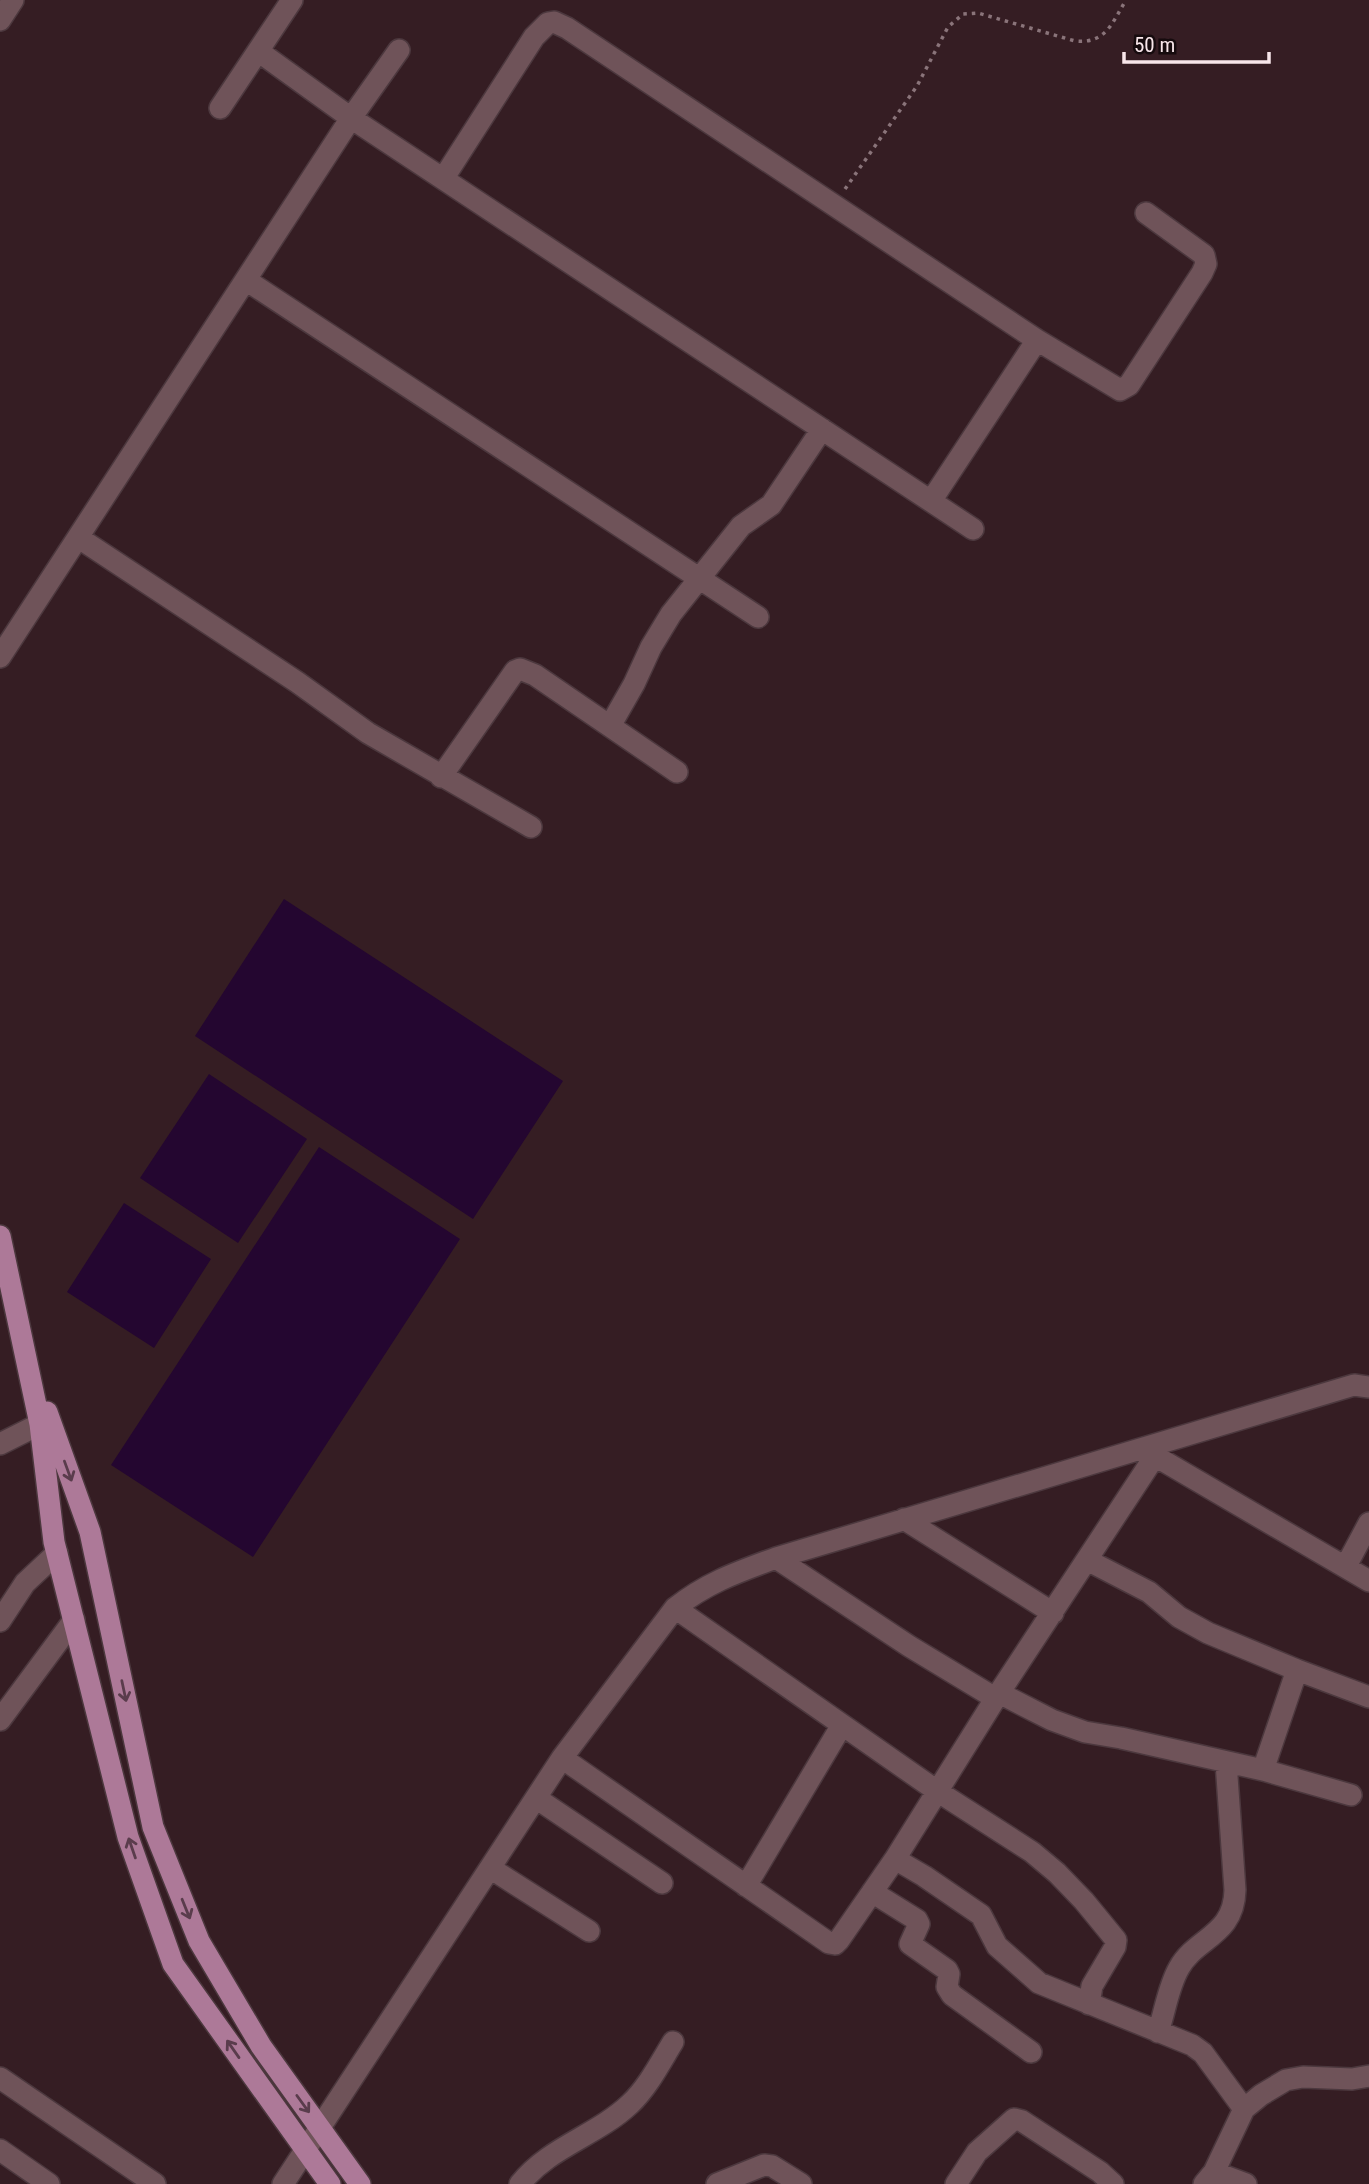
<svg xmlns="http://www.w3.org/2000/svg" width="1369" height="2184" viewBox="0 0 1369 2184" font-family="'Roboto Condensed',sans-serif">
<rect width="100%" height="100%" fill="#351d23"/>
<!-- water -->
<path fill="#240630" d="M 284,899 L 563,1081 L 473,1219 L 195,1036 Z
M 209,1074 L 307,1139 L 238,1243 L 140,1178 Z
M 319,1147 L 460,1239 L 253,1557 L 111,1465 Z
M 124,1203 L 211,1259 L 154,1348 L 67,1292 Z"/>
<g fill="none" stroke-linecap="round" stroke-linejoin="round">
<defs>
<path id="minor" d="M 0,20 L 13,0
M 258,51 L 351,118 L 973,529
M 220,108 L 292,0
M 443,179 L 534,37 L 548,23 L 554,22 L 567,28 L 1037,340 L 1120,390 L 1129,385 L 1202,273 L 1206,264 L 1204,255 L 1146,213
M 246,280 L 758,617
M 931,501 L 1037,340
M 79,538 L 297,682 L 368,733 L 531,827
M 0,657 L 351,118 L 399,50
M 610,726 L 634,684 L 651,647 L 671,614 L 741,526 L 771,505 L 822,429
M 441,777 L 515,671 L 520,669 L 535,675 L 677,772
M 0,1444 L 40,1424
M 1145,1448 L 1155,1456 L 1369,1581
M 904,1519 L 1053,1613
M 776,1558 L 909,1646 L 990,1695 L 1005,1696 L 1052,1720 L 1085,1732 L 1121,1738 L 1263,1770 L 1351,1795
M 1087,1560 L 1149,1592 L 1179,1617 L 1208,1633 L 1297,1670 L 1369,1697
M 1346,1566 L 1369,1523
M 675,1608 L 937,1791 L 1032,1852 L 1057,1873 L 1084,1901 L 1116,1940 L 1115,1947 L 1092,1986 L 1089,2004
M 0,1621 L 25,1583 L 57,1553
M 0,1720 L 74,1620
M 562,1758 L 829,1943 L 835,1944 L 839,1940 L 895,1859 L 924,1876 L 981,1915 L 997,1946 L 1039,1983 L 1192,2045 L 1203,2053 L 1244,2109
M 1263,1770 L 1297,1670
M 536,1798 L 662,1883
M 895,1859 L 997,1696 L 1155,1456
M 490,1868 L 589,1931
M 746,1886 L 842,1725
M 872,1892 L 917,1920 L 919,1924 L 910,1944 L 947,1970 L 949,1974 L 947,1987 L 952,1995 L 1031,2052
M 1158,2032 C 1165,2012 1168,1987 1179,1968 C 1196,1937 1234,1936 1235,1890 L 1226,1762
M 0,2078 L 155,2184
M 0,2150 L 49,2184
M 1214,2172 L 1246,2184
M 283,2184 L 562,1758 L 675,1608 C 708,1582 738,1572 776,1558 L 1354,1385 L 1369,1387
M 520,2184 C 549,2147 596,2136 630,2104 C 648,2087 660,2063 673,2042
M 717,2184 L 764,2165 L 772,2166 L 801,2184
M 956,2184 L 977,2152 L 1014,2119 L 1022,2121 L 1100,2172 L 1113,2184
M 1204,2184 L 1214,2172 L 1244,2109 L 1261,2095 L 1286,2080 L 1303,2077 L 1352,2079 L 1369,2076"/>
<path id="major" d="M 0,1236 L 40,1424 L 54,1542 L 128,1837 L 173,1964 L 330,2184
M 47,1412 L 90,1532 L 153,1827 L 199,1941 L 261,2046 L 360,2184"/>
</defs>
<!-- minor casing -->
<use href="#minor" stroke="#4c383e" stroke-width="24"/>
<!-- major casing -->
<use href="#major" stroke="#4c383e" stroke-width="24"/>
<!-- path -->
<path stroke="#8a747a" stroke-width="3.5" stroke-dasharray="3.5 5" stroke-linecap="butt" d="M 845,189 L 917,86 L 948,27 L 963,14 L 978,13 L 1075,41 C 1106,44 1112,23 1126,0"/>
<!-- minor -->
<use href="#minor" stroke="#6f5359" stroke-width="21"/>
<!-- major -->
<use href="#major" stroke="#ad7998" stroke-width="21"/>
</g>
<!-- one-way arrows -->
<defs><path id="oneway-shaft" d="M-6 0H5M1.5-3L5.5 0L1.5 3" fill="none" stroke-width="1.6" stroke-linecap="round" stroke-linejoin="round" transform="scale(1.75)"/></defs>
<g stroke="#5a3c4c">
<use href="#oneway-shaft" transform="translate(68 1471) rotate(70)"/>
<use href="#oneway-shaft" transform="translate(124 1691) rotate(78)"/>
<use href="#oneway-shaft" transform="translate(132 1848) rotate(-109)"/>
<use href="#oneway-shaft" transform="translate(186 1909) rotate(68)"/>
<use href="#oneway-shaft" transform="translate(233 2049) rotate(-125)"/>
<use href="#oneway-shaft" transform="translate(303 2104) rotate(54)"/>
</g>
<!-- scale -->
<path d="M1124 52v10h145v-10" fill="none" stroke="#f8e6ea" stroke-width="3.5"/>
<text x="1134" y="52" font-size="21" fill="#f8e6ea" stroke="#160b0e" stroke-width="5" paint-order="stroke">50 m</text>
</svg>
